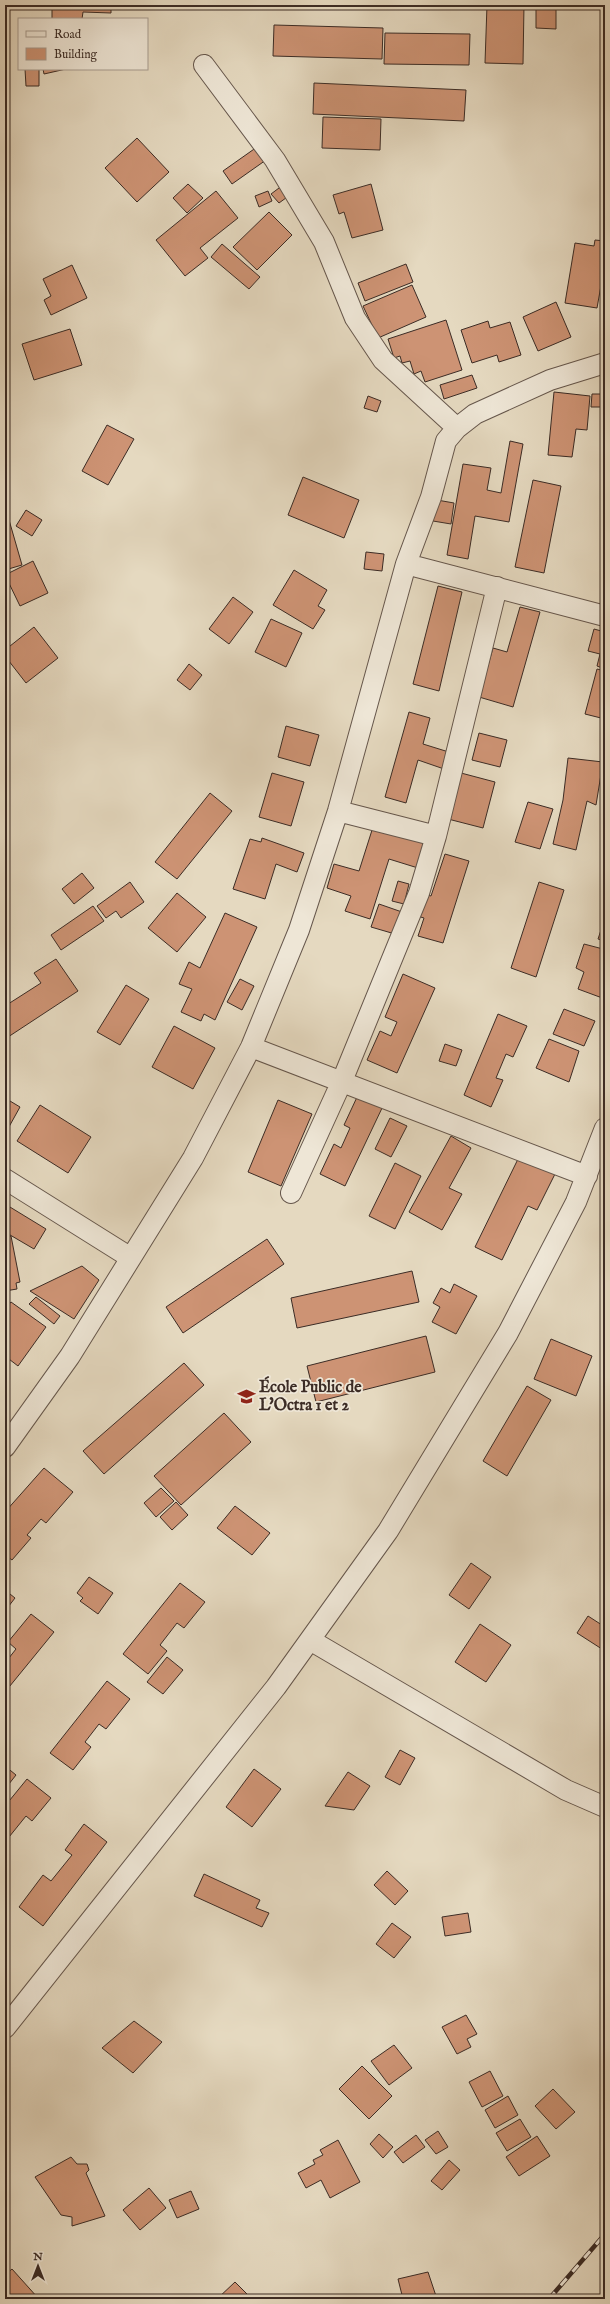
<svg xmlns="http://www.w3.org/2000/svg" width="610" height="2304" viewBox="0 0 610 2304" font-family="'IM FELL English',serif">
<rect width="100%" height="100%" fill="#e5d9c0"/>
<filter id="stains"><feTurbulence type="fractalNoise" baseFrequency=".005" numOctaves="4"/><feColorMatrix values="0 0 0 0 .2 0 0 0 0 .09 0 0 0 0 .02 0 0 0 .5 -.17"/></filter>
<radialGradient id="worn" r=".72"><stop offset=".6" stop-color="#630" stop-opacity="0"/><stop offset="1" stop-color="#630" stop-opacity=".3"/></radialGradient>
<!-- building -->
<path fill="#cd9374" stroke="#3c2c25" d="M 52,5 L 111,5 L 111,13 L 83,12 L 82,19 L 52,19 Z
M 345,5 L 418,5 L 418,8 Z
M 487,5 L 524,5 L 523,64 L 485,63 Z
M 536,5 L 556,5 L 556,29 L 536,28 Z
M 274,25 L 383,28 L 382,59 L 273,56 Z
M 385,33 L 470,34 L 469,65 L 384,64 Z
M 25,69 L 39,69 L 39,86 L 26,86 Z
M 43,69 L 66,69 L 44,74 Z
M 314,83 L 466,90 L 464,121 L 313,114 Z
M 323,117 L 381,119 L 380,150 L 322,148 Z
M 137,138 L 169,172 L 137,202 L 105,168 Z
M 257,147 L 266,160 L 232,184 L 223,171 Z
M 188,184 L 203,198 L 187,213 L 173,198 Z
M 371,184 L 383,230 L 352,238 L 344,212 L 339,214 L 333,195 Z
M 283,185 L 290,195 L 279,203 L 271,194 Z
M 216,191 L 238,218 L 200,248 L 208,258 L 185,276 L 156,240 Z
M 268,191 L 272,201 L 259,207 L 255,196 Z
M 269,212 L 292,235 L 257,270 L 233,247 Z
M 595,240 L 605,241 L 605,263 L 597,308 L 565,303 L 575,243 L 594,246 Z
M 222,244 L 260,277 L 249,289 L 211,257 Z
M 406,264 L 413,282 L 365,301 L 358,283 Z
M 72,265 L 87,298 L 51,315 L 44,300 L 51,296 L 43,279 Z
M 605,271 L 605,303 L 601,302 Z
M 412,285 L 426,317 L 378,338 L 363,306 Z
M 556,302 L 571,337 L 538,351 L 523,317 Z
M 446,320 L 462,370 L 425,382 L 421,371 L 414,374 L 410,361 L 402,363 L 400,356 L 394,358 L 388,339 Z
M 488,321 L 490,328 L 510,322 L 521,355 L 499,362 L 497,355 L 472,363 L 461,330 Z
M 70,329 L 82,365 L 34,380 L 22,344 Z
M 472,375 L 477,388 L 444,399 L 440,385 Z
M 554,392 L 590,396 L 587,430 L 576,429 L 572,457 L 548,455 Z
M 592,394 L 604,394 L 604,407 L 591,407 Z
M 368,396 L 381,401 L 377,412 L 364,408 Z
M 107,425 L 134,439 L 108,485 L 82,471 Z
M 510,441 L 523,444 L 509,522 L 475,516 L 468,559 L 447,555 L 463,464 L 491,468 L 487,490 L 501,493 Z
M 303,477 L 359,500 L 344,538 L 288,515 Z
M 533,480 L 561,486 L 544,573 L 515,567 Z
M 437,500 L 454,503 L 451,524 L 433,521 Z
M 26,510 L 42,520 L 32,536 L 16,526 Z
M 5,513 L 7,513 L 22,565 L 5,570 Z
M 366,552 L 384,554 L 382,571 L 364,569 Z
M 33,561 L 48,593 L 20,606 L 5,575 Z
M 294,570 L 327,590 L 318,606 L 325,610 L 313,629 L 273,605 Z
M 438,586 L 462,592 L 439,691 L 413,684 Z
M 233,597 L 253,612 L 229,644 L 209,629 Z
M 520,607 L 540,612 L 513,707 L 479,697 L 493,648 L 507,652 Z
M 271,619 L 302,633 L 286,667 L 255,652 Z
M 34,627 L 58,658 L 26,683 L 5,656 L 5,650 Z
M 594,629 L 605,632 L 605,669 L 597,666 L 600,654 L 588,651 Z
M 189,664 L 202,675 L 190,690 L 177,680 Z
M 597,669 L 605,671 L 605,719 L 585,714 Z
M 409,712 L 430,718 L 423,744 L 452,753 L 447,770 L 418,760 L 406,803 L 385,797 Z
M 286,726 L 319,735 L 310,766 L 278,757 Z
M 479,733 L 507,740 L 500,767 L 472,760 Z
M 568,758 L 603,762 L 596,805 L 587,801 L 576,850 L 553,844 L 563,800 Z
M 272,773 L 304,782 L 291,826 L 259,817 Z
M 461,773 L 495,782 L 483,828 L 448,819 Z
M 210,793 L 232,811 L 177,879 L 155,862 Z
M 528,802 L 553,809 L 540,849 L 515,842 Z
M 373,827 L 426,842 L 418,868 L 389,859 L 370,919 L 345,911 L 351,896 L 327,888 L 334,864 L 359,871 Z
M 262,838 L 304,853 L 297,872 L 276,864 L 265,899 L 233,889 L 250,839 L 261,842 Z
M 445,854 L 469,861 L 443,943 L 418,936 L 424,918 L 414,915 L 421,893 L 431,896 Z
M 82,873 L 94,888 L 74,904 L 62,889 Z
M 398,881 L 409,884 L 404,904 L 392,901 Z
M 130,882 L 144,902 L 121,918 L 116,911 L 106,918 L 97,906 Z
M 539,882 L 564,890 L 536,977 L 511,968 Z
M 177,893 L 206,917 L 177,952 L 148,928 Z
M 379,904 L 402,912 L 395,934 L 371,927 Z
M 93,906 L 104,921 L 61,950 L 51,935 Z
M 225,913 L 257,927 L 215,1020 L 204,1014 L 201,1021 L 181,1012 L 192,989 L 179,984 L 189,962 L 200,968 Z
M 605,918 L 605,999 L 578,989 L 584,972 L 576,968 L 584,944 L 603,949 L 604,941 L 598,939 Z
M 56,959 L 78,991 L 5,1039 L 5,1006 L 41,983 L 34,973 Z
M 403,974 L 435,988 L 397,1073 L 367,1060 L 380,1031 L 391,1036 L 397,1022 L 385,1017 Z
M 240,979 L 254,986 L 242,1010 L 227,1002 Z
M 126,985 L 149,999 L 120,1045 L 97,1032 Z
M 564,1009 L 595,1021 L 584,1046 L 553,1034 Z
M 498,1014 L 527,1026 L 513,1057 L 506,1054 L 496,1078 L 503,1080 L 491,1107 L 464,1095 Z
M 174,1026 L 215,1048 L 193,1089 L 152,1067 Z
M 549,1039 L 579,1051 L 569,1082 L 536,1068 Z
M 445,1044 L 462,1050 L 456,1066 L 439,1061 Z
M 358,1095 L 383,1106 L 345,1186 L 320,1174 L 334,1144 L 341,1148 L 350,1128 L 344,1125 Z
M 5,1098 L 20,1107 L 5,1134 Z
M 278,1100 L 312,1114 L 281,1186 L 248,1172 Z
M 40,1105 L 91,1137 L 68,1173 L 17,1141 Z
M 390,1118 L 407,1126 L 391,1157 L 375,1149 Z
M 451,1136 L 471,1148 L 449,1188 L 462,1194 L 442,1230 L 409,1212 Z
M 519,1157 L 555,1174 L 537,1210 L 528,1206 L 502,1260 L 475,1247 Z
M 395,1163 L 421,1176 L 395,1229 L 369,1216 Z
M 5,1204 L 46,1229 L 34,1249 L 5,1232 Z
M 11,1236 L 20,1282 L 16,1283 L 17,1289 L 5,1291 L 5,1237 Z
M 267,1239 L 284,1264 L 183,1333 L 166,1307 Z
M 82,1266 L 99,1280 L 74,1319 L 30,1291 Z
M 412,1271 L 419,1302 L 297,1328 L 291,1298 Z
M 454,1284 L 477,1296 L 456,1334 L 432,1322 L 440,1307 L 433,1303 L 441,1288 L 450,1293 Z
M 36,1297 L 60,1316 L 54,1324 L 29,1304 Z
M 11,1302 L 46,1327 L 18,1366 L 5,1356 L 5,1309 Z
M 426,1336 L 435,1372 L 316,1402 L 307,1366 Z
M 551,1339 L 592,1356 L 576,1396 L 534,1379 Z
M 184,1363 L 204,1385 L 104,1474 L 83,1451 Z
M 527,1386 L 551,1400 L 507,1476 L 483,1461 Z
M 224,1413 L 251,1442 L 181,1505 L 154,1476 Z
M 44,1468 L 73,1492 L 46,1523 L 41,1519 L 27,1535 L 31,1538 L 12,1560 L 5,1555 L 5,1512 Z
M 161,1488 L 174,1501 L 156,1517 L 144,1503 Z
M 176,1502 L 188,1515 L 172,1530 L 160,1517 Z
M 235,1506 L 270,1533 L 252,1555 L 217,1528 Z
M 471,1563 L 491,1577 L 469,1609 L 449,1595 Z
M 89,1577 L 113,1593 L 98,1614 L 80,1601 L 83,1598 L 77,1593 Z
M 180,1583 L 205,1602 L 184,1628 L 177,1623 L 160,1645 L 167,1651 L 148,1674 L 123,1654 Z
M 5,1590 L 15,1598 L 5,1611 Z
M 31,1614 L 54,1632 L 5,1692 L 5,1663 L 16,1649 L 8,1642 Z
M 588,1616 L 605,1627 L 605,1651 L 577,1633 Z
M 480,1624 L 511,1645 L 486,1682 L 455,1662 Z
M 167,1657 L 183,1670 L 163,1694 L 147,1682 Z
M 107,1681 L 130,1699 L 106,1729 L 99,1724 L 85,1742 L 91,1747 L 73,1770 L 50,1753 Z
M 400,1750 L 415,1758 L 400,1785 L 385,1777 Z
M 5,1766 L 16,1775 L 5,1789 Z
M 254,1769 L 281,1789 L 252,1827 L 226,1807 Z
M 348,1772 L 370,1786 L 354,1810 L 325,1806 Z
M 27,1779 L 51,1798 L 32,1821 L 26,1816 L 5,1842 L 5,1806 Z
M 84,1824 L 107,1842 L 43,1926 L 19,1907 L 43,1875 L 51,1881 L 72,1855 L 65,1850 Z
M 387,1871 L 408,1891 L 395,1905 L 374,1885 Z
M 204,1874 L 260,1900 L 256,1908 L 269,1913 L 262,1927 L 194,1896 Z
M 468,1913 L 471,1932 L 445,1936 L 442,1917 Z
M 392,1923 L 411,1937 L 394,1958 L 376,1944 Z
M 466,2015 L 477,2034 L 467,2039 L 471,2047 L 457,2054 L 442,2027 Z
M 134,2021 L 162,2042 L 133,2073 L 102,2048 Z
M 394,2045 L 412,2068 L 389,2085 L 371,2061 Z
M 362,2066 L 392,2096 L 369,2119 L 339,2089 Z
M 490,2071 L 503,2096 L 482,2107 L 469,2082 Z
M 553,2089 L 575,2112 L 556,2129 L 535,2106 Z
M 508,2096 L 518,2115 L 495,2128 L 485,2110 Z
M 520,2119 L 531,2137 L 507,2151 L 496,2133 Z
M 438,2131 L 448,2147 L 436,2154 L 425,2140 Z
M 379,2134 L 393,2147 L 383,2158 L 370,2144 Z
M 416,2135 L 425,2147 L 403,2163 L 394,2152 Z
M 537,2136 L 550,2156 L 519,2176 L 506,2157 Z
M 338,2140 L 360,2182 L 330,2198 L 321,2180 L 306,2188 L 298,2173 L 315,2164 L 313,2160 L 323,2155 L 320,2150 Z
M 71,2157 L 77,2164 L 87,2164 L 89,2170 L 86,2173 L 105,2216 L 72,2226 L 72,2217 L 61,2215 L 35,2177 Z
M 449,2160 L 460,2170 L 442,2190 L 431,2181 Z
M 149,2188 L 166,2208 L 140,2230 L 123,2210 Z
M 191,2191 L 199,2209 L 177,2218 L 169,2200 Z
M 12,2269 L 38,2298 L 36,2299 L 5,2299 L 5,2275 Z
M 428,2272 L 437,2299 L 403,2299 L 398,2279 Z
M 235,2282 L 252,2299 L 217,2299 Z"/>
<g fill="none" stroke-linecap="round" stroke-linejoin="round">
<defs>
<path id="minor" d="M 204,65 L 275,160 L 324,242 L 355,318 L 383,360 L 457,428
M 406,564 L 605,616
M 338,811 L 436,836
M 251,1047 L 587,1176
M 5,1179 L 131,1258
M 291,1193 L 342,1081 L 419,893 L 436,836 L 497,587
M 5,1447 L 70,1356 L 193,1158 L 251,1047 L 299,930 L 338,811 L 406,564 L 431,497 L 446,441 L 457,428 L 475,414 L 550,380 L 605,363
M 310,1640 L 566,1790 L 605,1807
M 5,2028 L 276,1687 L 388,1531 L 508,1333 L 576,1202 L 605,1128"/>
</defs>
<!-- minor casing -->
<use href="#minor" stroke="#66574c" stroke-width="22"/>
<!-- minor -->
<use href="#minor" stroke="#eee6d6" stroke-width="20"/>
<defs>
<path id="rail" d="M 549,2299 L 605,2234"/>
</defs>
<!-- rail casing -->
<use href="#rail" stroke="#3c2c25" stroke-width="4.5"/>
<!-- rail -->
<use href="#rail" stroke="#eee6d6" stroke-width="3" stroke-dasharray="9" stroke-linecap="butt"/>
</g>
<!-- icons -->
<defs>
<symbol id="school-bare" viewBox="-9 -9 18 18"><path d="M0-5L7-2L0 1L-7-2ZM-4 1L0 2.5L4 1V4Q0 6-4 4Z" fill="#8f2418" stroke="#eee6d6" stroke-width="2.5" paint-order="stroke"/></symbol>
</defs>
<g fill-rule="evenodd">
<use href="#school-bare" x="234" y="1384" width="25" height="25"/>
</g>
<g text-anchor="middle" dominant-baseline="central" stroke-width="3.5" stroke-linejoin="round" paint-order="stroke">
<!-- poi labels -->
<g font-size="16" font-weight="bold" fill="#3c2c25" stroke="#eee6d6" text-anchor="start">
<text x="259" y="1388">École Public de<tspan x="259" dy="18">L'Octra 1 et 2</tspan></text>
</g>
</g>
<!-- margin -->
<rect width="610" height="2304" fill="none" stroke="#e5d9c0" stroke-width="20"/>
<rect x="6" y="6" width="598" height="2292" fill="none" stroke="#3c2c25" stroke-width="2"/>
<rect x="10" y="10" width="590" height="2284" fill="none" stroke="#3c2c25"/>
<!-- legend -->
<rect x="18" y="18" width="130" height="52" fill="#eee6d6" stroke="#a79c8f"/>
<rect x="26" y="31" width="20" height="6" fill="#eee6d6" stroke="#a79c8f"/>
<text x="54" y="38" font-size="12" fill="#3c2c25">Road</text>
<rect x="26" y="48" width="20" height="12" fill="#cd9374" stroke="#a79c8f"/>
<text x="54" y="58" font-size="12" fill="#3c2c25">Building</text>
<!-- north arrow -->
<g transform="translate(38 2266)" stroke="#eee6d6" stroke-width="3" paint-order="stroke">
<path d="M0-3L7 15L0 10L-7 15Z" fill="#3c2c25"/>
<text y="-6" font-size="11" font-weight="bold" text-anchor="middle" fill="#3c2c25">N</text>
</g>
<rect width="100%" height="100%" filter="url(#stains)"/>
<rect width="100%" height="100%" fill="url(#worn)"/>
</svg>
